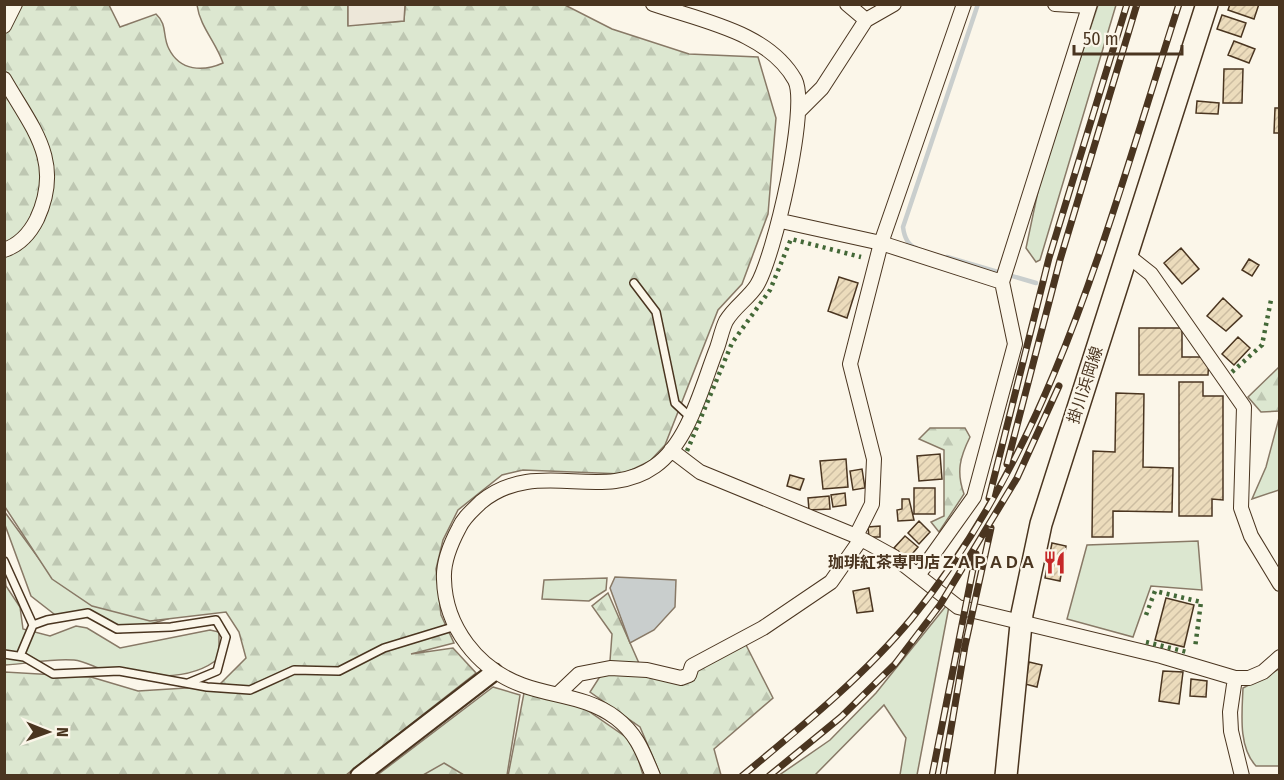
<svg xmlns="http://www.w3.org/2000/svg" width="1284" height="780" viewBox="0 0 1284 780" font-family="'Fira Sans Condensed','Noto Sans JP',sans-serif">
<defs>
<pattern id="forest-firs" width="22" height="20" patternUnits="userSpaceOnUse" patternTransform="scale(1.5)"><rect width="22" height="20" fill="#dce7d0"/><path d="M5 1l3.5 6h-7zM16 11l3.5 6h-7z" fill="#bec7b2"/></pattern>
<pattern id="building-hatch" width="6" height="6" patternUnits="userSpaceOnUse" patternTransform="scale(1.5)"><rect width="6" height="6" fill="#ecdcbc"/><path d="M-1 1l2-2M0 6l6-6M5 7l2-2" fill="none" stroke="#ccbda1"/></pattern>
</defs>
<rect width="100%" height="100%" fill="#fbf6e9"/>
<!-- grass -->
<path fill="#dce7d0" stroke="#887966" stroke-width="1.5" d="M 1098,5 L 1116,5 L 1040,260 L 1036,262 L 1026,248 L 1041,177 Z
M 1279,418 L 1279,490 L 1252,499 L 1266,467 Z
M 4,511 L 45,567 L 167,619 L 120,633 C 97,611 92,612 63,621 L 31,596 L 5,525 Z
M 1198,541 L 1202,590 L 1151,586 L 1133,637 L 1067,619 L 1087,545 Z
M 4,567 L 6,586 L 20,607 L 23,629 L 50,636 L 76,626 L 87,628 L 120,648 L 210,630 L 219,632 L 219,658 C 190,683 141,677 104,670 C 94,667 84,661 74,660 C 50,658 28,664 5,665 Z
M 607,578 L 606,590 L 589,601 L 542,599 L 544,580 Z
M 950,601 L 917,775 L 900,775 L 906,738 L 884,705 L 815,775 L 778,776 L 830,740 L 876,693 Z
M 1279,669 L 1279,766 L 1256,766 C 1238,747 1242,713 1243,688 Z
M 493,687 L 520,695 L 507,775 L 376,776 Z"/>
<!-- forest -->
<path fill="url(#forest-firs)" stroke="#887966" stroke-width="1.5" d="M 5,5 L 109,5 L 120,27 L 156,14 C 168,25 162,36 169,49 C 180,71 203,72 223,63 C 216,42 200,27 197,5 L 348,5 L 348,25 L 404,21 L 405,5 L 565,5 L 612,29 L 689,54 L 758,57 L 776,118 L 768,214 L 742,284 L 718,310 L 665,445 L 650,461 L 623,474 L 523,470 L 502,475 L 458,510 L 443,540 L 436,569 L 441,615 L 454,643 L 411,654 L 453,648 L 476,673 L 346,775 L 5,775 L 5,672 L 91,677 L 138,691 L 218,686 L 246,658 L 239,632 L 226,612 L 150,621 L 92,606 L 52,579 L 5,507 Z
M 1279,367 L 1279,411 L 1261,412 L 1248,397 Z
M 930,428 L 965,428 L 970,437 C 960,457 956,472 964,494 L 939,532 L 931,522 L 944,516 L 944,450 L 919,439 Z
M 608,593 L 642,670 L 689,675 L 743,639 L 773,698 L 714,749 L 721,775 L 661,776 L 640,727 L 590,692 L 610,661 L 612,634 L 592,606 Z
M 524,693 L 584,708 L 633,742 L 643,775 L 508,776 Z
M 444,763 L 464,775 L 423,775 Z"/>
<!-- parking -->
<path fill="#ede7d9" stroke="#887966" stroke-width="1.5" d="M 348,5 L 405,5 L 404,21 L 348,26 Z"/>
<!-- water -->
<path fill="#c9cecd" stroke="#887966" stroke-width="1.5" d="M 615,577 L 676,580 L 675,607 L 654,630 L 630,643 L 610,588 Z"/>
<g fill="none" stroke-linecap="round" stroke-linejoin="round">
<!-- stream -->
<path stroke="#c9cecd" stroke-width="4.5" d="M 916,248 C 907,245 904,235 903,227 L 978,4
M 947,257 L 1036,283"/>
</g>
<!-- building -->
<path fill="url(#building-hatch)" stroke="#4a3520" stroke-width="1.5" d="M 1230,4 L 1259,4 L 1254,19 L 1228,10 Z
M 1222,15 L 1246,23 L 1241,37 L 1217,29 Z
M 1234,41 L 1255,49 L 1249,63 L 1228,55 Z
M 1224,69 L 1243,69 L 1242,103 L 1223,103 Z
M 1197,101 L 1219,103 L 1218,114 L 1196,113 Z
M 1275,108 L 1280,108 L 1280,133 L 1274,133 Z
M 1181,248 L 1199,269 L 1182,284 L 1164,263 Z
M 1249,259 L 1259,265 L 1252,276 L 1242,270 Z
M 839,277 L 858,283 L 847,318 L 828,311 Z
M 1223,298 L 1242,316 L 1226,331 L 1207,316 Z
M 1139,328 L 1182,328 L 1182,357 L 1209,357 L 1208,375 L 1139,375 Z
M 1238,337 L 1250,348 L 1234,365 L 1222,354 Z
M 1179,382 L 1203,382 L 1203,396 L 1223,396 L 1223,500 L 1212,499 L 1212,516 L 1179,516 Z
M 1116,393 L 1144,394 L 1143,467 L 1173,468 L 1172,512 L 1113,511 L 1113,537 L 1092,537 L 1093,451 L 1115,452 Z
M 940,454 L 942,479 L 919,481 L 917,456 Z
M 846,459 L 848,487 L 823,489 L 820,461 Z
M 862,469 L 865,488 L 853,490 L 850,471 Z
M 790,475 L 804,479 L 800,490 L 787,486 Z
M 914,488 L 935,488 L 935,514 L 914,514 Z
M 845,493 L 846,505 L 833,507 L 831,495 Z
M 829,496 L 830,509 L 809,510 L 808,498 Z
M 902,499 L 909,499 L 914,520 L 898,521 L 897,510 L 902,509 Z
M 919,521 L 930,532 L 919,544 L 908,533 Z
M 880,526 L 880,537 L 869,537 L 868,527 Z
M 905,536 L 918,547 L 908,559 L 894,548 Z
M 1052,543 L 1066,546 L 1060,581 L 1045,578 Z
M 869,588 L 873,611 L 857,613 L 853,591 Z
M 1166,598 L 1194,605 L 1184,647 L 1155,640 Z
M 1029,662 L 1042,665 L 1037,687 L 1025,684 Z
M 1163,671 L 1183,672 L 1179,704 L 1159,701 Z
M 1191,679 L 1207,681 L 1206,697 L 1190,696 Z"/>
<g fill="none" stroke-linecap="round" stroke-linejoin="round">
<defs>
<path id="service" d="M 634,283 L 656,312 L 675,403 L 690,417
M 4,561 L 33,625 L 47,620 L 88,613 L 117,629 L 171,627 L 216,620 L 226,637 L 217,671 L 188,683
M 4,654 L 24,657 L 53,674 L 119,671 L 207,687 L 250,690 L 294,670 L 339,671 L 384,648 L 456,626
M 20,656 L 33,625"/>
<path id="minor" d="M 847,4 L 866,20
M 1055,4 L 1089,6
M 4,26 L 15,4
M 4,79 C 32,128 64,161 37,219 C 30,233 19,245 4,250
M 799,111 L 822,88 L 866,20 L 894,4
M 781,221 L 881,243 L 964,4
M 1127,255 L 1151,274 L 1244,407 L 1241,508 L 1251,536 L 1280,584
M 1002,282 L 1090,4
M 671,450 L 700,472 L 856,536 L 872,504 L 874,459 L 850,364 L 881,243 L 1002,282 L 1015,344 L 974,497 L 919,574
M 856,536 L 894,557 L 958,607 L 1161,656 L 1235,678 L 1249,678 L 1263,672 L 1280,657
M 1235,678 L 1230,712 L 1231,731 L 1242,776
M 559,693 L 579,674 L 610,668 L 647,670 L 681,678 L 689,675 L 692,666 L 763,628 L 831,582 L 861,539
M 653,776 C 643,752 637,734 616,718 C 587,696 554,697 522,685 C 478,669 445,627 444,579 C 443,562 451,543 459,528 C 464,517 472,511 481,502 C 537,456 602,504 655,466 C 689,442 702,386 717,348 C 720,340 722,329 726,321 C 734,307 749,298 757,285 C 774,257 809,107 795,80 C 768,32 702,21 653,4"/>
<path id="tertiary" d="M 359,776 L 494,672"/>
<path id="primary" d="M 1006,776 L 1022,614 L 1041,524 L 1207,4"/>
</defs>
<!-- service casing -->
<use href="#service" stroke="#4a3520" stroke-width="10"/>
<!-- minor casing -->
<use href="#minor" stroke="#4a3520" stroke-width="16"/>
<!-- tertiary casing -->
<use href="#tertiary" stroke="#4a3520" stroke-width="20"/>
<!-- primary casing -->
<use href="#primary" stroke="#4a3520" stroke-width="24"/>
<!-- service -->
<use href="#service" stroke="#fbf6e9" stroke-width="7"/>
<!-- minor -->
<use href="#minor" stroke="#fbf6e9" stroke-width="14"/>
<!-- tertiary -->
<use href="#tertiary" stroke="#fbf6e9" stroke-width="16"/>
<!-- primary -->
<use href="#primary" stroke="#fbf6e9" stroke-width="21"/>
<defs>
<path id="rail" d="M 1007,464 L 1060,260 L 1137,4
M 989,498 L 1049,258 L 1127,4
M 742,776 C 801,727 863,677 912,618 C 1056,442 1110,216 1179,4
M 769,776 L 841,717 L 895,664 L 940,605 L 1017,478 L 1059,386
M 932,776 L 976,554
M 943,776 L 965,646 L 991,528"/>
</defs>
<!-- rail casing -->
<use href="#rail" stroke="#4a3520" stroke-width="7"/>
<!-- rail -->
<use href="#rail" stroke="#fbf6e9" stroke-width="4.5" stroke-dasharray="14" stroke-linecap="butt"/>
<!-- hedge -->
<path stroke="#436837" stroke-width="4.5" stroke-dasharray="3 4.5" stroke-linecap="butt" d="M 1232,372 L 1262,345 L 1271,300
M 687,451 L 732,343 L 770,290 L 791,239 L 861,257
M 1146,615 L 1155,591 L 1201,602 L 1195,648
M 1146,642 L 1187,652"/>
</g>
<!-- icons -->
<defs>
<symbol id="restaurant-bare" viewBox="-9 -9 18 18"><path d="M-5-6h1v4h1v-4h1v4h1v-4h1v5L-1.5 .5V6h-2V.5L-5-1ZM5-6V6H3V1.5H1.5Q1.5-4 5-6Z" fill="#c62828" stroke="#fbf6e9" stroke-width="2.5" paint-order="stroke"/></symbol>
</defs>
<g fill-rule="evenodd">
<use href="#restaurant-bare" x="1038" y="546" width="33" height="33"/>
</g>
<g text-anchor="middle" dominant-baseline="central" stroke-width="4.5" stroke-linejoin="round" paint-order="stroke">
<!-- street labels -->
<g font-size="16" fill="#4a3520" stroke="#fbf6e9">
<text transform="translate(1085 385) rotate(-72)">掛川浜岡線</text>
</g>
<!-- poi labels -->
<g font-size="16" font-weight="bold" fill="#4a3520" stroke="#fbf6e9" text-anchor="end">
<text x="1036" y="562">珈琲紅茶専門店ＺＡＰＡＤＡ</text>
</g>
</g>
<!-- border -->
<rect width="1284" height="780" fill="none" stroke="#4a3520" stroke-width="12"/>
<!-- north arrow -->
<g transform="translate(48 732) rotate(91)" stroke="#fbf6e9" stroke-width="4.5" paint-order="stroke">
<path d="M0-4.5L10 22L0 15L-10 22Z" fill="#4a3520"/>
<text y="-9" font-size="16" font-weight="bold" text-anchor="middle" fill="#4a3520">N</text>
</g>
<!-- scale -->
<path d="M1074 45v9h108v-9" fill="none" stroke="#4a3520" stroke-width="3"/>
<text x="1083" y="45" font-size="18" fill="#4a3520" stroke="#fbf6e9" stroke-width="4.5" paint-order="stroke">50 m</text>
</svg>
